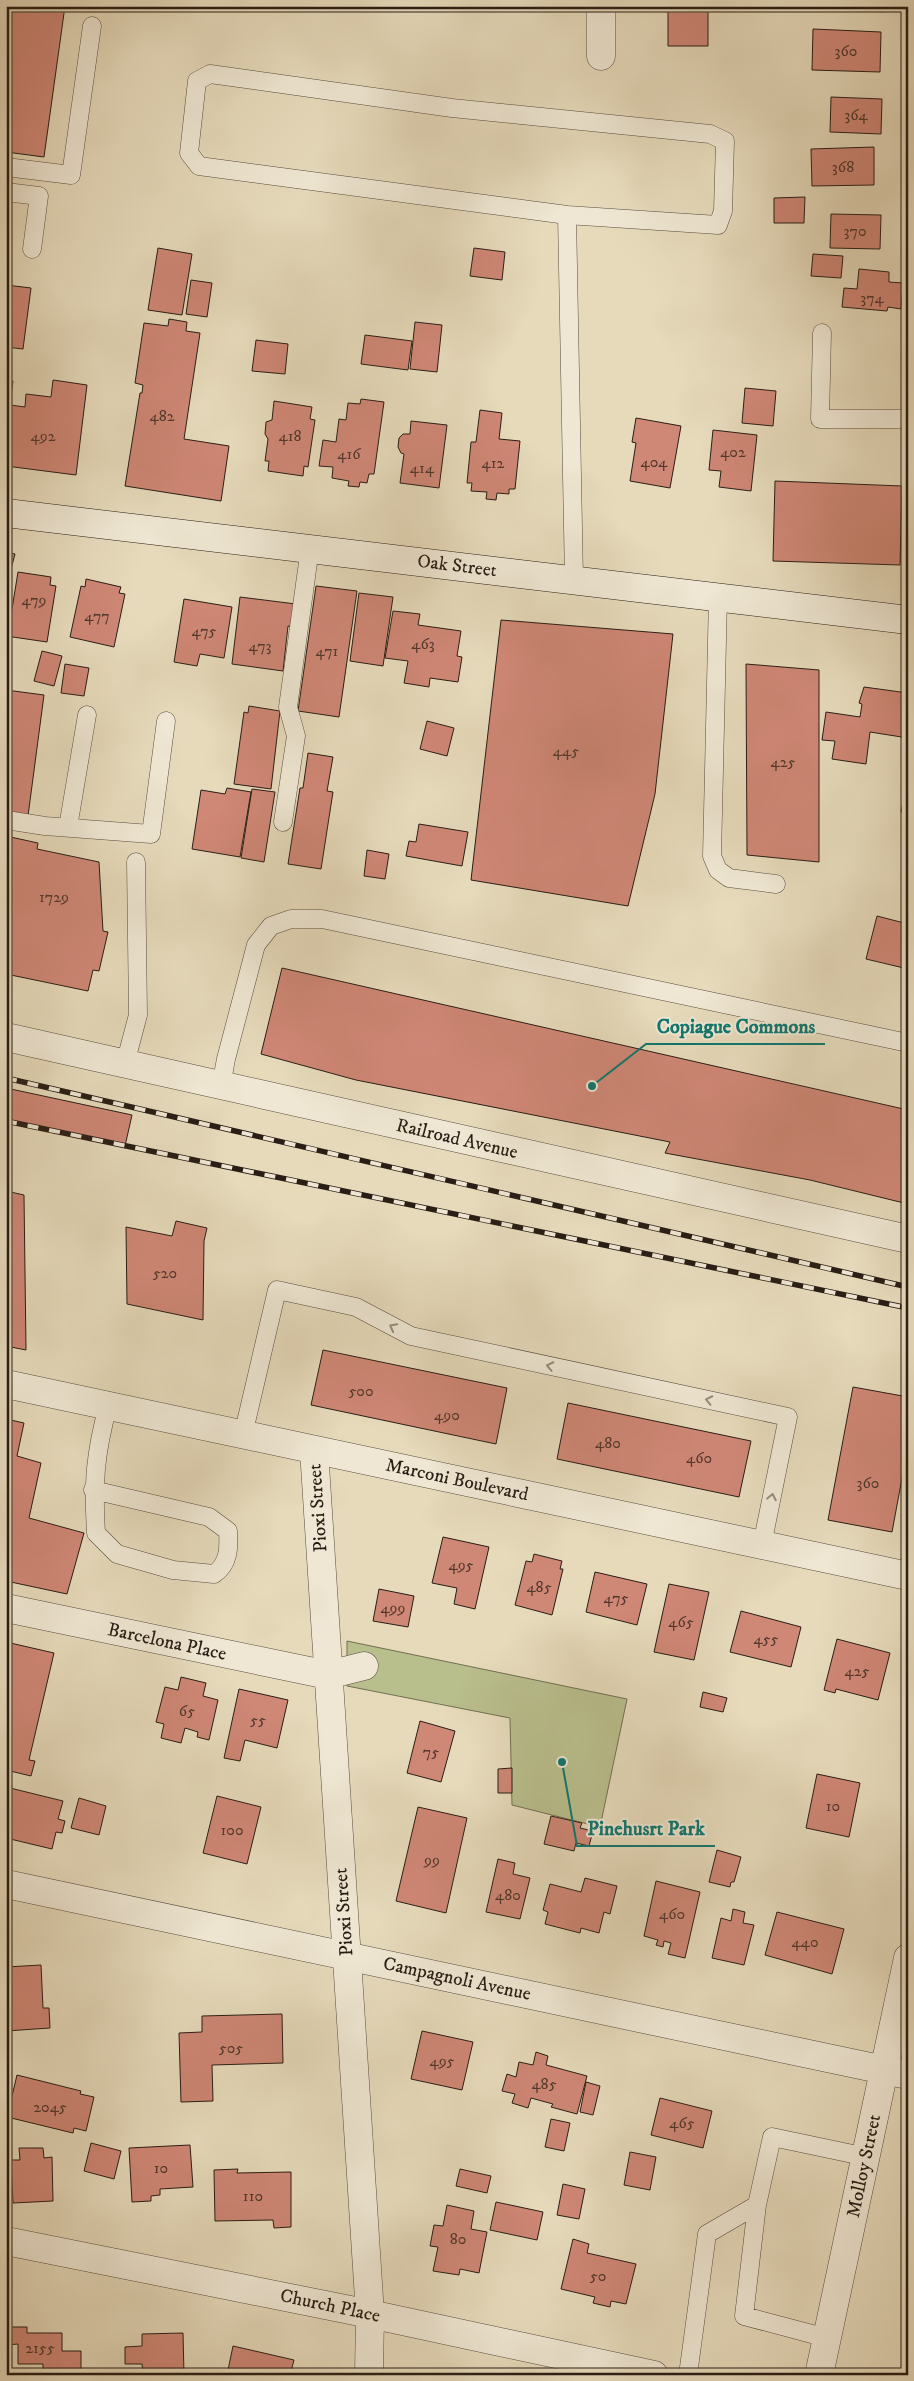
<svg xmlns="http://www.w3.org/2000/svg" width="914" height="2381" viewBox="0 0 914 2381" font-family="'IM FELL DW Pica',serif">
<rect width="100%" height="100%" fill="#e6dabb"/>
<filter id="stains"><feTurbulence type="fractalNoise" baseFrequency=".004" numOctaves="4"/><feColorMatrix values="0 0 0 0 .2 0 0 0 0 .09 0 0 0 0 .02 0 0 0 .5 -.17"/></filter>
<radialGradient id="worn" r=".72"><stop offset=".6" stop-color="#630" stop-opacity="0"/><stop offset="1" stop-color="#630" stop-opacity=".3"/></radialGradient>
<!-- green -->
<path fill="#b9be8d" stroke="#716e51" d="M 347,1641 L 627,1699 L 600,1827 L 512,1805 L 510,1718 L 347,1686 Z"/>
<!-- building -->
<path fill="#cf8776" stroke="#291d15" d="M 6,6 L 65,6 L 44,157 L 6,152 Z
M 668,6 L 708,6 L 708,46 L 668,46 Z
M 824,6 L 884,6 L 884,12 Z
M 813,29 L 881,32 L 880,72 L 812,70 Z
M 831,97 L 882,99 L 881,134 L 830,132 Z
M 874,147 L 874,185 L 812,186 L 811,149 Z
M 805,197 L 804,223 L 774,223 L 774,198 Z
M 831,214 L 881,215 L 880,249 L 830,248 Z
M 158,248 L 192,254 L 182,315 L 148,310 Z
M 474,248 L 505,252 L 502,280 L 470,276 Z
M 813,254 L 843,256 L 841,278 L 811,276 Z
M 859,269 L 889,272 L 889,282 L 903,283 L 901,309 L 888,307 L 887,311 L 842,307 L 844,288 L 857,289 Z
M 191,280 L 212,283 L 207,317 L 186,314 Z
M 6,285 L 31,288 L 23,349 L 6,347 Z
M 169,319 L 187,322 L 186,331 L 200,333 L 184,439 L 229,446 L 221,501 L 125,486 L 140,393 L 142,393 L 143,385 L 135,383 L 144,323 L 168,326 Z
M 415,322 L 442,325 L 437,372 L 410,369 Z
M 365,335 L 412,341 L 408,370 L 361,364 Z
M 256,340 L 288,344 L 285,374 L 252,371 Z
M 6,380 L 13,381 L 10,405 L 25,407 L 26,394 L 51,397 L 53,380 L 87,385 L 76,475 L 6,466 Z
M 745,388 L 776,391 L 773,426 L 742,423 Z
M 361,399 L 384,402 L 374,474 L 369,474 L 367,483 L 360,482 L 359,487 L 348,486 L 349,481 L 332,478 L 333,467 L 319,466 L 323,440 L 336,442 L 339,419 L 346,420 L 348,403 L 360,404 Z
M 274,401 L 312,407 L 310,419 L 315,420 L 308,467 L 304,466 L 303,476 L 268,471 L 269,461 L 265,461 L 268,439 L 265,434 L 266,422 L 272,420 Z
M 480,410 L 502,413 L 499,439 L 520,441 L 515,489 L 509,489 L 509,494 L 497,493 L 496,500 L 486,499 L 487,492 L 471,491 L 472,483 L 467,483 L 471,442 L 476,442 Z
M 636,418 L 681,426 L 670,488 L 630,481 L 636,443 L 632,442 Z
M 411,421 L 447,425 L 439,488 L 400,483 L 404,454 L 401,453 L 398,447 L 399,438 L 403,434 L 410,434 Z
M 713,430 L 757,435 L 751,491 L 719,487 L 721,471 L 709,470 Z
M 775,481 L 902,486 L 900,565 L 773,561 Z
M 6,552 L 15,554 L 6,588 Z
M 18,572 L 51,577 L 50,585 L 56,586 L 47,642 L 6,636 L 8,614 L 11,615 Z
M 86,579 L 121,587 L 119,593 L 125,594 L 114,647 L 70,637 L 81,586 L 85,587 Z
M 316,586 L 357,591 L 339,717 L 298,711 Z
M 359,593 L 393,597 L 383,666 L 350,661 Z
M 240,597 L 296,604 L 293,627 L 288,626 L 283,671 L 232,664 Z
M 184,599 L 232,607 L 224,658 L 200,654 L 197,666 L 174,662 Z
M 393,611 L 420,614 L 418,625 L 461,631 L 457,656 L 462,657 L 458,682 L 430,678 L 429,687 L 404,683 L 408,661 L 385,658 Z
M 501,620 L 673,634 L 655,794 L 628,906 L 471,880 Z
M 42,651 L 62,656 L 54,686 L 34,681 Z
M 65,664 L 89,668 L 84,696 L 61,693 Z
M 746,664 L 819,670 L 819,862 L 747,855 Z
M 864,687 L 908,693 L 908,738 L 870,732 L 866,764 L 832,759 L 835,741 L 822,740 L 826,712 L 860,717 L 862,704 L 859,703 Z
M 6,690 L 44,695 L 28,816 L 6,812 Z
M 249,706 L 280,711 L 271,789 L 234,784 L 244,712 L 248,713 Z
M 427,721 L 454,728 L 447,756 L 420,749 Z
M 308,753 L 333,757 L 327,791 L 333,792 L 321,869 L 288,864 L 300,788 L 303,788 Z
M 227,788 L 251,792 L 240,857 L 192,849 L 201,790 L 225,794 Z
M 252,789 L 275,792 L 264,862 L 241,858 Z
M 904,796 L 908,797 L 908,813 L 901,812 Z
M 419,824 L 468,832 L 462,866 L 406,856 L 409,841 L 416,842 Z
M 6,836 L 38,843 L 37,849 L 99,862 L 103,931 L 108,932 L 99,971 L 93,970 L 88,991 L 6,974 Z
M 367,850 L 389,854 L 385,879 L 364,876 Z
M 877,916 L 908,924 L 908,969 L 866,959 Z
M 282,968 L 908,1110 L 908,1204 L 810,1180 L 665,1153 L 670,1142 L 356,1080 L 261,1054 Z
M 6,1088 L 132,1115 L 125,1146 L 6,1120 Z
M 6,1191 L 24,1195 L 26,1350 L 6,1346 Z
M 176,1221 L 207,1228 L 204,1241 L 203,1320 L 127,1304 L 126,1227 L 172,1236 Z
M 323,1350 L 507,1388 L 496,1444 L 311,1405 Z
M 853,1387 L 908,1397 L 908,1446 L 892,1532 L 828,1520 Z
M 568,1403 L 751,1441 L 739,1497 L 557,1459 Z
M 6,1419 L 24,1423 L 17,1456 L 41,1463 L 29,1518 L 84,1533 L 67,1594 L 6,1581 Z
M 443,1537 L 489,1547 L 475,1609 L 454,1604 L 457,1588 L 432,1583 Z
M 534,1554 L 562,1561 L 560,1569 L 563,1569 L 552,1615 L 515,1605 L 526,1561 L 532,1562 Z
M 595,1572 L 647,1584 L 637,1625 L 586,1612 Z
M 669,1584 L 709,1592 L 694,1660 L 654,1652 Z
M 379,1589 L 414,1596 L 408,1627 L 373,1621 Z
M 741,1611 L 801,1627 L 791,1667 L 730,1652 Z
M 837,1639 L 890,1653 L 878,1700 L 836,1689 L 835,1693 L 824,1690 Z
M 6,1642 L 54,1653 L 29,1760 L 35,1761 L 31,1776 L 6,1770 Z
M 181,1677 L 206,1683 L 203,1696 L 218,1700 L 209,1740 L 197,1737 L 198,1732 L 185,1728 L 181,1743 L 161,1738 L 164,1724 L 156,1722 L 165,1687 L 178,1690 Z
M 239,1689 L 288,1700 L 277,1748 L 245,1740 L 240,1761 L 224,1758 Z
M 703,1692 L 727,1698 L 723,1712 L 700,1707 Z
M 420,1721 L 455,1731 L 441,1782 L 407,1773 Z
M 512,1768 L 512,1793 L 498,1793 L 498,1769 Z
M 817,1774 L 860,1783 L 849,1837 L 806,1828 Z
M 10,1788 L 63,1801 L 58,1819 L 65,1821 L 62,1833 L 56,1832 L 52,1849 L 6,1838 L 6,1802 Z
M 217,1796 L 261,1807 L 247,1864 L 203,1853 Z
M 79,1798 L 106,1806 L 99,1835 L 71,1828 Z
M 418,1807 L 467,1818 L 446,1913 L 396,1901 Z
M 551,1816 L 582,1823 L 580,1828 L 593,1831 L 589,1846 L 576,1843 L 574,1851 L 544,1844 Z
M 717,1850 L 741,1857 L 734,1882 L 731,1882 L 730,1887 L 709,1882 Z
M 498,1859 L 515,1863 L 513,1874 L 530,1878 L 520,1919 L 486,1912 Z
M 585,1878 L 617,1886 L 610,1914 L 604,1912 L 599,1933 L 581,1928 L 580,1933 L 545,1924 L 548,1912 L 543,1910 L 550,1884 L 581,1892 Z
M 656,1881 L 700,1892 L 685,1958 L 668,1954 L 671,1943 L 664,1941 L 663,1947 L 656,1945 L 658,1940 L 644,1936 Z
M 733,1909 L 745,1912 L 743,1923 L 754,1925 L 744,1965 L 712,1958 L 721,1918 L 731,1921 Z
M 777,1912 L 844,1929 L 832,1974 L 765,1955 Z
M 41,1965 L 43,2008 L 49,2008 L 50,2028 L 6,2031 L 6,1967 Z
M 282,2014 L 283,2063 L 212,2065 L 213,2101 L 181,2102 L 179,2033 L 202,2032 L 202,2016 Z
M 422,2031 L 473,2042 L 462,2090 L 411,2079 Z
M 536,2052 L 548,2056 L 546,2065 L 587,2076 L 577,2114 L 551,2107 L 553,2104 L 531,2098 L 528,2108 L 512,2103 L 515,2094 L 502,2091 L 507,2074 L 516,2077 L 519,2062 L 533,2065 Z
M 17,2075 L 81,2091 L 80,2094 L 94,2097 L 86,2131 L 74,2128 L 73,2133 L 7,2117 Z
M 586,2082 L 600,2086 L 593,2115 L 580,2112 Z
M 660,2098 L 712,2111 L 703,2148 L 651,2135 Z
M 551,2119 L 570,2123 L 564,2151 L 545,2147 Z
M 91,2143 L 121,2151 L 114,2179 L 84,2171 Z
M 190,2145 L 193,2187 L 160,2189 L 160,2195 L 151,2196 L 151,2201 L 132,2202 L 129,2148 Z
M 19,2148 L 43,2148 L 44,2158 L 52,2157 L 53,2201 L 13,2203 L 11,2160 L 20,2160 Z
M 630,2152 L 656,2157 L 650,2190 L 624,2185 Z
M 238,2169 L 237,2173 L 291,2172 L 291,2227 L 274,2228 L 273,2220 L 215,2221 L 214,2170 Z
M 460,2169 L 491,2176 L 487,2193 L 456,2186 Z
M 563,2184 L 585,2189 L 579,2219 L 557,2215 Z
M 496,2202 L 543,2212 L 537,2240 L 490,2230 Z
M 447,2205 L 474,2211 L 471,2229 L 487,2232 L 479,2273 L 460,2269 L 459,2275 L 433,2271 L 438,2247 L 430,2246 L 434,2225 L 443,2226 Z
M 573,2239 L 589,2244 L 587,2253 L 636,2264 L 626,2304 L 611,2301 L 610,2307 L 593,2303 L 595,2297 L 561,2289 Z
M 7,2327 L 27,2327 L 27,2333 L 62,2333 L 62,2351 L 81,2351 L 81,2375 L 43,2375 L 43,2364 L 18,2364 L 18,2344 L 7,2345 Z
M 183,2333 L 184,2375 L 143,2375 L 142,2364 L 125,2364 L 125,2347 L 142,2346 L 142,2334 Z
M 233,2346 L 294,2360 L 290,2375 L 227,2375 Z"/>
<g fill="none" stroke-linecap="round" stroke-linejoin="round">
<defs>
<path id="lane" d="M 6,167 L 71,175 L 92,26
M 6,192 L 39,196 L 32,249
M 567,215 L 199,166 L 189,153 L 197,81 L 210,74 L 452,108 L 710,134 L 725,141 L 723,211 L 718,225 L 567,215 L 574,580
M 822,333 L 820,419 L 908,419
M 718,597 L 712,856 L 718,870 L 729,878 L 776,884
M 6,820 L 45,826 L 151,834 L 166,721
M 283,822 L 296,736 L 288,707 L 310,548
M 68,827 L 87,715
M 125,1064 L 138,1015 L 136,862
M 221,1086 L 226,1059 L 256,945 L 271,926 L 291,919 L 322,919 L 908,1043
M 243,1435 L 277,1290 L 356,1307 L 411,1336 L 788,1417 L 762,1545
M 93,1490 L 209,1517 L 228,1531 C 229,1548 229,1564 214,1574 L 173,1570 L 117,1554 L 96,1533 C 93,1483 95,1454 108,1406
M 757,2205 L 744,2316 L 827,2338
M 688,2375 L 707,2234 L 757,2205 L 772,2137 L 867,2157"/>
<path id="street" d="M 601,56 L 601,6
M 6,1037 L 908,1239
M 6,1384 L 908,1576
M 314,1450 L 370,2314 L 369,2375
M 6,1608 L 328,1675 L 364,1666
M 6,1884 L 908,2075
M 6,2241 L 370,2314 L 654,2375
M 819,2375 L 908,1958"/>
<path id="secondary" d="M 6,513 L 908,620"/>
</defs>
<!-- lane casing -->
<use href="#lane" stroke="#584c3e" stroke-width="19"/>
<!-- street casing -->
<use href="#street" stroke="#584c3e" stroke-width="29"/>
<!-- secondary casing -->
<use href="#secondary" stroke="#291d15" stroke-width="29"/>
<!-- lane -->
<use href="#lane" stroke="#efe7d3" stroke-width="18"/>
<!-- street -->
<use href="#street" stroke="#efe7d3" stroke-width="28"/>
<!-- secondary -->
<use href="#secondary" stroke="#efe7d3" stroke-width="28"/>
<defs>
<path id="rail" d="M 6,1078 L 908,1287
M 6,1121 L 908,1308"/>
</defs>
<!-- rail casing -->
<use href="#rail" stroke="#291d15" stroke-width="5.5"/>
<!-- rail -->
<use href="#rail" stroke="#efe7d3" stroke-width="4" stroke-dasharray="11" stroke-linecap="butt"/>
</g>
<!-- one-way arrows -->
<defs><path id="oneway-chevron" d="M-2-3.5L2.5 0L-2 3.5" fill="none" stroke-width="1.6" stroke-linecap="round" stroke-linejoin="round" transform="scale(1.25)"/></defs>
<g stroke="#968c7e">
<use href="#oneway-chevron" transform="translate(393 1327) rotate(-152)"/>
<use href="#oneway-chevron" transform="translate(550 1366) rotate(-168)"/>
<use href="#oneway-chevron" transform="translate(709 1400) rotate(-168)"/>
<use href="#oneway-chevron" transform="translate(772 1497) rotate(-79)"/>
</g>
<g text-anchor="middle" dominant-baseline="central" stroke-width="4" stroke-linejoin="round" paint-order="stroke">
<!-- number labels -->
<g font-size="16" fill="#52382d">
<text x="846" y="51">360</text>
<text x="856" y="115">364</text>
<text x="843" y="167">368</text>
<text x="855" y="231">370</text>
<text x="872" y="298">374</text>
<text x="162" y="416">482</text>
<text x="43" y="436">492</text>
<text x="290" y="436">418</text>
<text x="733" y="452">402</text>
<text x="349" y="454">416</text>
<text x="654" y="462">404</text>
<text x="493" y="463">412</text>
<text x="422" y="468">414</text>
<text x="34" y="600">479</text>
<text x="97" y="616">477</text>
<text x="204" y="631">475</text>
<text x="423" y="644">463</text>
<text x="260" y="646">473</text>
<text x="327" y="651">471</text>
<text x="566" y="751">445</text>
<text x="783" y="762">425</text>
<text x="54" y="897">1729</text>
<text x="165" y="1273">520</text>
<text x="361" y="1391">500</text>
<text x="447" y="1415">490</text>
<text x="608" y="1443">480</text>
<text x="699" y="1458">460</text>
<text x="868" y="1483">360</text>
<text x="461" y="1565">495</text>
<text x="539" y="1587">485</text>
<text x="616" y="1598">475</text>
<text x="393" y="1608">499</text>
<text x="681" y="1622">465</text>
<text x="766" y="1639">455</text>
<text x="857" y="1671">425</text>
<text x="187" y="1711">65</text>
<text x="258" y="1720">55</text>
<text x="431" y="1752">75</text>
<text x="833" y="1806">10</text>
<text x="232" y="1830">100</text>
<text x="432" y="1860">99</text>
<text x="508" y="1895">480</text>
<text x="672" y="1914">460</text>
<text x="805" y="1942">440</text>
<text x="231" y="2048">505</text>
<text x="442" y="2061">495</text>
<text x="544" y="2084">485</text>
<text x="50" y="2107">2045</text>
<text x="682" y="2123">465</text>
<text x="161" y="2168">10</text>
<text x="253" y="2196">110</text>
<text x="458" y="2239">80</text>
<text x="598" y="2276">50</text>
<text x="40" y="2348">2155</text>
</g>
<!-- street labels -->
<g font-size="19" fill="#291d15" stroke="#efe7d3">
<text transform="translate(457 566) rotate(7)">Oak Street</text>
<text transform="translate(457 1139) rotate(13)">Railroad Avenue</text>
<text transform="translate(457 1480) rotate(12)">Marconi Boulevard</text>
<text transform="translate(318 1508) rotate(-94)">Pioxi Street</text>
<text transform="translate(167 1642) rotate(12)">Barcelona Place</text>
<text transform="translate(344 1912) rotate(-94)">Pioxi Street</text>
<text transform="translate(457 1979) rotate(12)">Campagnoli Avenue</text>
<text transform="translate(864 2166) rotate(-78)">Molloy Street</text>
<text transform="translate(330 2306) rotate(12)">Church Place</text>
</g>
</g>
<!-- callouts -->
<path fill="none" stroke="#0f766e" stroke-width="2" d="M592 1086L646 1044H825M562 1762L577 1846H715"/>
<g fill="#0f766e" stroke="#efe7d3" stroke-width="2">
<circle cx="592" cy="1086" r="5"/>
<circle cx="562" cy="1762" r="5"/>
</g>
<g font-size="20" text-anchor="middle" font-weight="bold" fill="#0f766e" stroke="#efe7d3" stroke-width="4" stroke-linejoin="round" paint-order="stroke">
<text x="736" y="1033">Copiague Commons</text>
<text x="646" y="1835">Pinehusrt Park</text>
</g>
<!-- margin -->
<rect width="914" height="2381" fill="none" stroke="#e6dabb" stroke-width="25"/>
<rect x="8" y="8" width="899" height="2366" fill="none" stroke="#291d15" stroke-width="2.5"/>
<rect x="12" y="12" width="889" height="2356" fill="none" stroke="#291d15"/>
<rect width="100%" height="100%" filter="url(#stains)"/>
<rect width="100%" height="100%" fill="url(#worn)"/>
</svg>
